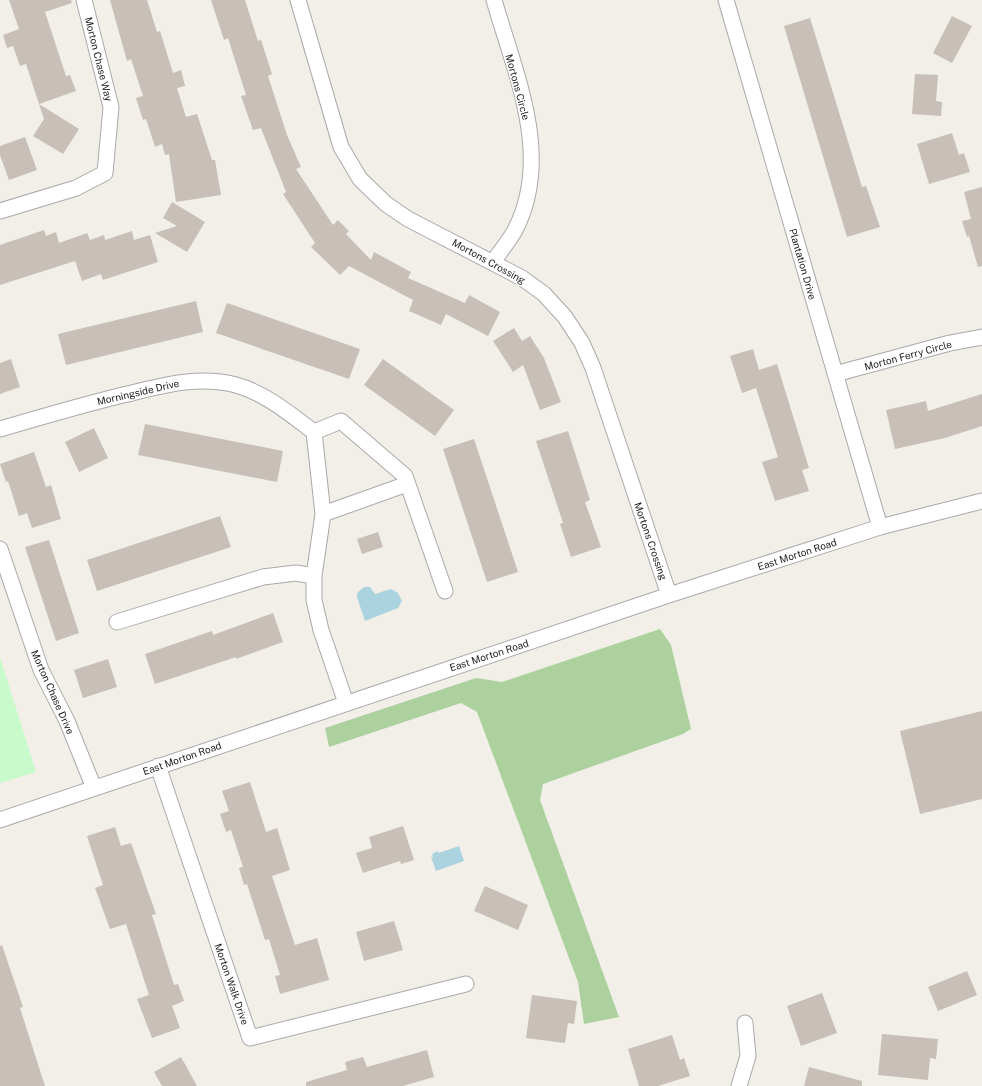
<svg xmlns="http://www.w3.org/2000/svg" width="982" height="1086" viewBox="0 0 982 1086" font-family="'Public Sans',sans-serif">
<rect width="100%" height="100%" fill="#f2efe9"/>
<!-- forest -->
<path fill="#add19e" d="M 660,629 L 671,645 L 691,729 L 683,734 L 543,784 L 540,800 L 619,1017 L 584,1024 L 578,982 L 477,712 L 461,703 L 329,747 L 325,728 L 476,678 L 502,682 Z"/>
<!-- park -->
<path fill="#c8facc" d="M 0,657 L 36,772 L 0,783 Z"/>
<!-- water -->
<path fill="#aad3df" d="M 364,587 L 370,587 L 375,594 L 391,589 L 398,593 L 402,601 L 398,608 L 365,621 L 357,597 L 357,593 Z
M 459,846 L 464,861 L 436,871 L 431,857 L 433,857 L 432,854 L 438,851 L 439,853 Z"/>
<!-- building -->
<path fill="#c7bfb8" d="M 9,0 L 71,0 L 72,3 L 45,12 L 66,76 L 70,75 L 76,91 L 39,104 L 26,64 L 20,66 L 13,46 L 7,48 L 3,35 L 19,29 Z
M 110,0 L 147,0 L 157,32 L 160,31 L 173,73 L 181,70 L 185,86 L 177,88 L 186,117 L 197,114 L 212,160 L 215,160 L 221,195 L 176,202 L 169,154 L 165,155 L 162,144 L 155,147 L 146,119 L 143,120 L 136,98 L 143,96 L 131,59 L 127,61 Z
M 211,0 L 245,0 L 258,41 L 261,40 L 272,74 L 268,76 L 287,135 L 301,167 L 296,169 L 333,225 L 338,220 L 349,231 L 346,234 L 371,260 L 374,252 L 411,272 L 408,278 L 465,303 L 469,295 L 500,312 L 488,336 L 446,314 L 441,325 L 409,311 L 413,300 L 349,266 L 340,275 L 311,247 L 315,243 L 283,194 L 286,192 L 261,128 L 253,130 L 241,96 L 246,95 L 228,38 L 224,40 Z
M 952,16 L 972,26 L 952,63 L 933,53 Z
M 810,18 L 862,187 L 866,186 L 880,227 L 847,237 L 784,26 Z
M 915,74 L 938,75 L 936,101 L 942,102 L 941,116 L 912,114 Z
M 39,104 L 79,129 L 63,154 L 33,136 L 44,119 Z
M 952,133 L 959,155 L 964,153 L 970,172 L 929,184 L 917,144 Z
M 25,137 L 37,170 L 9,180 L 0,155 L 0,146 Z
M 982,187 L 982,266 L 978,267 L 969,236 L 967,237 L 962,221 L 971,219 L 964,192 Z
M 172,202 L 205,222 L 187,252 L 155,233 L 177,226 L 163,218 Z
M 44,230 L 46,236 L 56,232 L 59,243 L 87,233 L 90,240 L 104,235 L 105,240 L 132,231 L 134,240 L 150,235 L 158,262 L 103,280 L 101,274 L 82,281 L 75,261 L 0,285 L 0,245 Z
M 196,301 L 203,332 L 66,365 L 58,334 Z
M 227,303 L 360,349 L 349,379 L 216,333 Z
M 514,328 L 522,341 L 530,336 L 544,358 L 561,402 L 540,410 L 523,365 L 513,372 L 493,341 Z
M 753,349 L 759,370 L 777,364 L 809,468 L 802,470 L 809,491 L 775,501 L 762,462 L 778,457 L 756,388 L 742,393 L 730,356 Z
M 11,359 L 20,387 L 0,394 L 0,363 Z
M 383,359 L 454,410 L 435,436 L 364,385 Z
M 982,394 L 982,426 L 945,438 L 895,449 L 886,410 L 926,401 L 928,411 Z
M 145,424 L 283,451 L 277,482 L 138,455 Z
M 94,428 L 108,458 L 79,472 L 65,442 Z
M 568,431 L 590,500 L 585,502 L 601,547 L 571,557 L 560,524 L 563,523 L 536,441 Z
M 474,439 L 518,572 L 487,582 L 443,449 Z
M 34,452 L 46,487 L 51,485 L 61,519 L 32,528 L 27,513 L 19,516 L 8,481 L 6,482 L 0,464 Z
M 220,516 L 231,547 L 97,591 L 87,560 Z
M 378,532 L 383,547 L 362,554 L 357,539 Z
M 49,540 L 79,633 L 56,641 L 25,547 Z
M 273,613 L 283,642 L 236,659 L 236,657 L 155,684 L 145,654 L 212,631 L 213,635 Z
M 108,659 L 117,687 L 83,698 L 74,670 Z
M 982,711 L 982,799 L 920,814 L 900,731 Z
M 250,782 L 266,832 L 277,828 L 290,870 L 272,876 L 295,945 L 317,938 L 329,980 L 280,994 L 275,976 L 280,975 L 269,939 L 265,940 L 247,884 L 244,885 L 239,868 L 243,867 L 231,830 L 226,832 L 220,814 L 229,811 L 222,791 Z
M 403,826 L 414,860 L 401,864 L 400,861 L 363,873 L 356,853 L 372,848 L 369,837 Z
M 115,827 L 121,846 L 131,843 L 156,914 L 152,915 L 174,985 L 178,984 L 184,1001 L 172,1006 L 180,1028 L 152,1038 L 137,999 L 149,995 L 126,924 L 110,929 L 95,888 L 103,885 L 87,836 Z
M 485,886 L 528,905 L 518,930 L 474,911 Z
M 394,921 L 403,950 L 364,961 L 356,932 Z
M 2,945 L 23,1007 L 20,1008 L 45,1086 L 0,1086 L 0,946 Z
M 967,971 L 977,995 L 938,1011 L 928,987 Z
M 822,993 L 837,1033 L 801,1046 L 787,1006 Z
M 532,995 L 577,1001 L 574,1024 L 568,1023 L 565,1043 L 526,1038 Z
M 882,1034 L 938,1039 L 936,1059 L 930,1058 L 928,1080 L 878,1075 Z
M 672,1035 L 680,1060 L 684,1058 L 690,1076 L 658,1086 L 639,1086 L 628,1049 Z
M 427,1050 L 434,1077 L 403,1086 L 306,1086 L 306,1082 L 347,1070 L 345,1062 L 363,1057 L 367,1067 Z
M 181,1057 L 197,1086 L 162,1086 L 154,1072 Z
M 809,1067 L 862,1081 L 862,1086 L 804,1086 Z"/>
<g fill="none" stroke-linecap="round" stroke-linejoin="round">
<defs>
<path id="street" d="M 298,0 L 341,147 L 360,179 L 386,204 L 408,219 L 522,278 L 544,294 L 565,317 L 582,343 L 593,368 L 669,595
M 726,0 L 880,527
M 0,211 L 76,188 L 105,173 L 111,107 L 84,0
M 493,262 C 500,252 508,242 514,232 C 554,158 515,74 494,0
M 835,374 L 950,343 L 982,337
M 0,429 C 41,417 82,405 123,395 C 161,386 197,375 236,385 C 265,393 290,414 314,432
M 314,432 L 323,514 L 314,576 L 314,600 L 321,630 L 346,703
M 314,432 L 341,421 L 405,476 L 445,591
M 323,514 L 407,484
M 0,549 L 41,670 L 67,721 L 94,788
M 117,622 L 263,577 L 296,573 L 314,576
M 158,766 L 250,1038 L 466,984
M 0,820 L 669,595 L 880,527 L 982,501
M 739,1086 L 748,1056 L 745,1023"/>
</defs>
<!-- street casing -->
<use href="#street" stroke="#a9a9a9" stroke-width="17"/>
<!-- street -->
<use href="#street" stroke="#fff" stroke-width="15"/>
</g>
<g text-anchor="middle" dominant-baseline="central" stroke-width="3" stroke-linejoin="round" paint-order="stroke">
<!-- street labels -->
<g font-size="10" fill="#222" stroke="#fff">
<text transform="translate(99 59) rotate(76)">Morton Chase Way</text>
<text transform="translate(518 87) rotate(75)">Mortons Circle</text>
<text transform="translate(489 261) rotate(29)">Mortons Crossing</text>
<text transform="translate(803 264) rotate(74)">Plantation Drive</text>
<text transform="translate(908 355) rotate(-15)">Morton Ferry Circle</text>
<text transform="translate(138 392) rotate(-13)">Morningside Drive</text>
<text transform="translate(651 541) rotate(71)">Mortons Crossing</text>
<text transform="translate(797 554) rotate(-18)">East Morton Road</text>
<text transform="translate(489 655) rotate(-18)">East Morton Road</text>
<text transform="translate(53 692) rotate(66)">Morton Chase Drive</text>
<text transform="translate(182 758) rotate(-19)">East Morton Road</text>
<text transform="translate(232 984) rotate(71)">Morton Walk Drive</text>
</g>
</g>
</svg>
